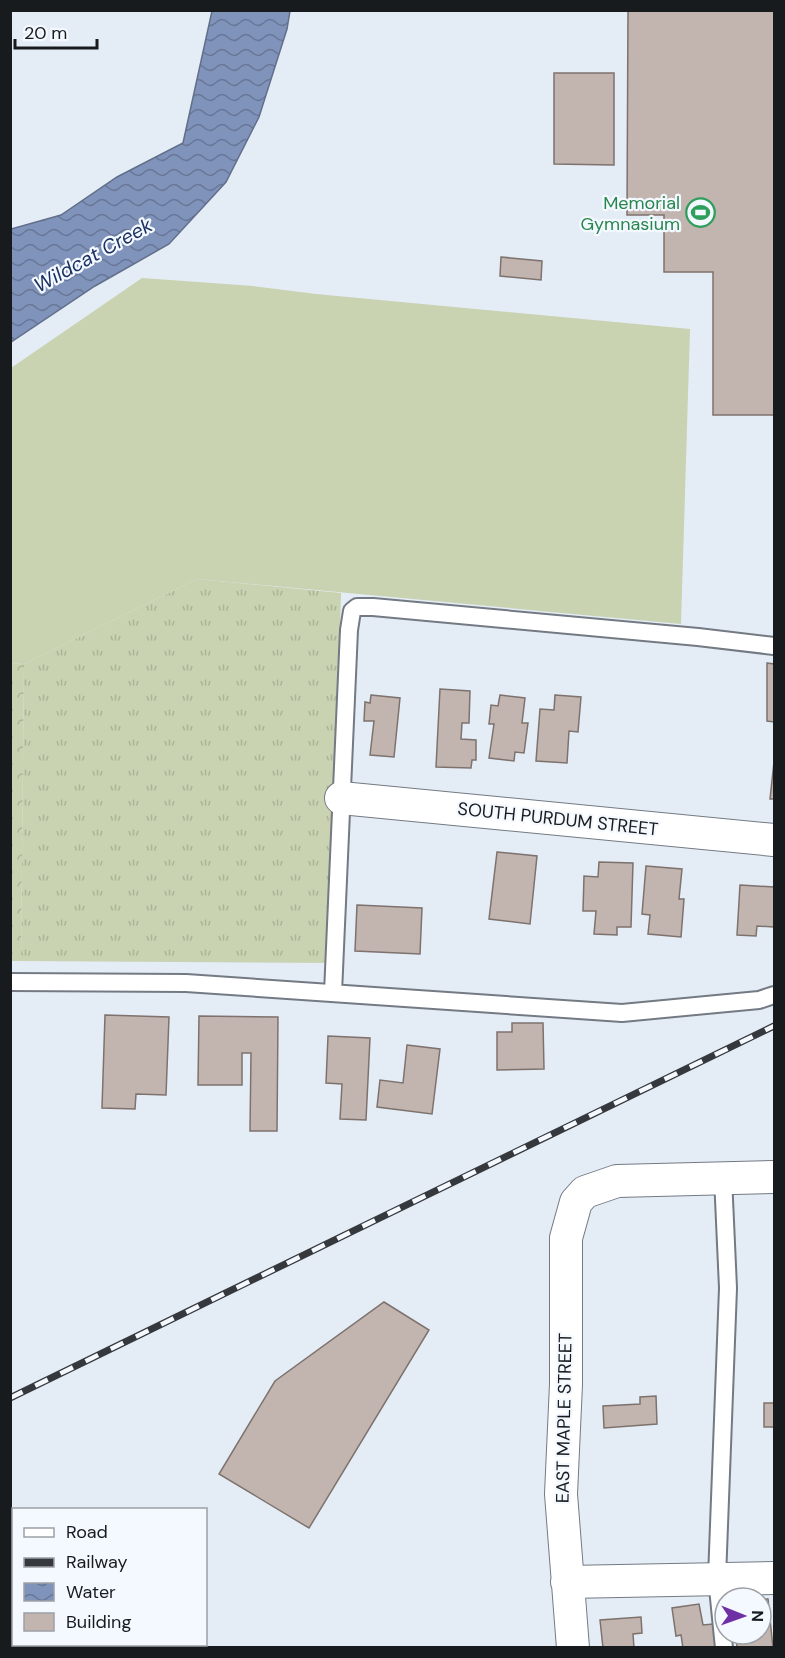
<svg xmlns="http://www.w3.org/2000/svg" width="785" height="1658" viewBox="0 0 785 1658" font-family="'DM Sans',sans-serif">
<defs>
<pattern id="grass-tufts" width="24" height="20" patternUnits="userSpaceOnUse" patternTransform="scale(1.5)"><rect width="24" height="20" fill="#c9d2b1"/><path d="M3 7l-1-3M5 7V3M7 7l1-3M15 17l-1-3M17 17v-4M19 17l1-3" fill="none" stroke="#acb498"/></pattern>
<pattern id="park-crowns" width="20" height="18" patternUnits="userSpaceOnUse" patternTransform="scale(1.5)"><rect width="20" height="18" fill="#c9d2b1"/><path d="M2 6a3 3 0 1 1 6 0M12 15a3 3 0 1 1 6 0" fill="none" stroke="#acb498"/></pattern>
<pattern id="water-waves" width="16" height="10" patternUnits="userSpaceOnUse" patternTransform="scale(1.5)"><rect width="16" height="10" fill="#8093ba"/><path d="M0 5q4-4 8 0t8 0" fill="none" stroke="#687797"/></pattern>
</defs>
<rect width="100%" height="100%" fill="#e4ecf6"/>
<!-- grass -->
<path fill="url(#grass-tufts)" d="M 197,579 L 341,593 L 330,963 L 21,961 L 24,664 Z"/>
<!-- park -->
<path fill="url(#park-crowns)" d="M 11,663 L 24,664 L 21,961 L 11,961 Z"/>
<!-- garden -->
<path fill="#c9d2b1" d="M 142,278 L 253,286 L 316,294 L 690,329 L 681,624 L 197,579 L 24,664 L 11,663 L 11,368 Z"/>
<!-- water -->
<path fill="url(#water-waves)" stroke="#616f8b" stroke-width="1.5" d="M 212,11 L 290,11 L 287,29 L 259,117 L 226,182 L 169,244 L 95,286 L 11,342 L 11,229 L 61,215 L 117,177 L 183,143 Z"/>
<!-- building -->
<path fill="#c2b5b0" stroke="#7d726d" stroke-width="1.5" d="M 628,10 L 774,10 L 774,415 L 713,415 L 713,272 L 664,272 L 664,215 L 627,215 Z
M 554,73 L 614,73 L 614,165 L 554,164 Z
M 501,257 L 542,261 L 541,280 L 500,276 Z
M 767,663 L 774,664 L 774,722 L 767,721 Z
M 440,689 L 470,691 L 469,723 L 462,723 L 461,739 L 476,740 L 476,760 L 472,760 L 471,768 L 436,767 Z
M 371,695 L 400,698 L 394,757 L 370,755 L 374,721 L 364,721 L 365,702 L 370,703 Z
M 500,695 L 525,698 L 522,723 L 528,723 L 524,753 L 515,752 L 514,761 L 489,758 L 494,724 L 489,724 L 491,705 L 498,706 Z
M 555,695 L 581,697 L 578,732 L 569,731 L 567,763 L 536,761 L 540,709 L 554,710 Z
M 774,762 L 774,799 L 770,799 Z
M 497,852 L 537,856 L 530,924 L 489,919 Z
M 599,862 L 633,863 L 631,927 L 617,927 L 617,935 L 594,934 L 596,911 L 583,911 L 584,876 L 598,877 Z
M 646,866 L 682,869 L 679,899 L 684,899 L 681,937 L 648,934 L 650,915 L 642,914 Z
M 740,885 L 774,887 L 774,927 L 757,926 L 756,936 L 737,935 Z
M 357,905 L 422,908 L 420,954 L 355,951 Z
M 105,1015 L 169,1017 L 166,1095 L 136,1094 L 135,1109 L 102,1108 Z
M 199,1016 L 278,1017 L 277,1131 L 250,1131 L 251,1053 L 242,1053 L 242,1085 L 198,1085 Z
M 512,1023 L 543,1023 L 544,1069 L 497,1070 L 497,1032 L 512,1032 Z
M 328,1036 L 370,1038 L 366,1120 L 340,1119 L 342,1084 L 326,1083 Z
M 407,1045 L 440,1049 L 432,1114 L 377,1107 L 380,1080 L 403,1083 Z
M 384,1302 L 429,1330 L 309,1528 L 219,1474 L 275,1381 Z
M 656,1396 L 657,1424 L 604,1428 L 603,1406 L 640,1404 L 640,1397 Z
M 764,1403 L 774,1403 L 774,1427 L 764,1427 Z
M 761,1599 L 768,1599 L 773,1648 L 737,1648 L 736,1635 L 761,1634 Z
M 699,1604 L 703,1625 L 713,1624 L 717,1648 L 683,1648 L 681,1635 L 676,1636 L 672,1608 Z
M 641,1617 L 642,1633 L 633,1634 L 634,1648 L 603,1648 L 600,1620 Z"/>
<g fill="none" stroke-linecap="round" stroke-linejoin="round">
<defs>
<path id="lane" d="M 10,982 L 186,983 L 622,1013 L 759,1000 L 774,995
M 333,993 L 349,630 L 352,611 L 357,607 L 373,607 L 698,637 L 774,646
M 723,1177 L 728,1288 L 717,1578 L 724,1648"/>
<path id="street" d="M 341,798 L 774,840
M 567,1582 L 774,1578
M 573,1648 L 561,1494 L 566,1384 L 566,1238 L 576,1202 L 585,1192 L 617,1181 L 774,1177"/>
</defs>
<!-- lane casing -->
<use href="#lane" stroke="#737a83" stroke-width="20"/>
<!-- street casing -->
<use href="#street" stroke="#737a83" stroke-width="34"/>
<!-- lane -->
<use href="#lane" stroke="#fff" stroke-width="16"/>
<!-- street -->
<use href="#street" stroke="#fff" stroke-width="32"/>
<defs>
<path id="rail" d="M 10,1398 L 774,1026"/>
</defs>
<!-- rail casing -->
<use href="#rail" stroke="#35393d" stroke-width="7"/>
<!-- rail -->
<use href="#rail" stroke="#f4f9ff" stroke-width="4.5" stroke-dasharray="14" stroke-linecap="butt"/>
</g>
<!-- icons -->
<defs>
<symbol id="stadium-ring" viewBox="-11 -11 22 22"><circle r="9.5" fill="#f4f9ff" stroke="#2e9e5b" stroke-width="1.5"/><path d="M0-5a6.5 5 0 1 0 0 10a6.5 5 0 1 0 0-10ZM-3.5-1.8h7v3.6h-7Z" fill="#2e9e5b"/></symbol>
</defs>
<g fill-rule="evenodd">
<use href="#stadium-ring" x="684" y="196" width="33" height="33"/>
</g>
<g text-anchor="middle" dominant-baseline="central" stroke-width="4.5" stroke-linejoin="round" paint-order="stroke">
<!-- leisure labels -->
<g font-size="18" fill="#27864d" stroke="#f4f9ff" text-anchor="end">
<text x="680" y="203">Memorial<tspan x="680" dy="21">Gymnasium</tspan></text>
</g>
<!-- street labels -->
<g font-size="18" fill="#181b1e" stroke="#f4f9ff">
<text transform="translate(558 819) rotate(6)">SOUTH PURDUM STREET</text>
<text transform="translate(564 1418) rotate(-89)">EAST MAPLE STREET</text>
</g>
<!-- water labels -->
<g font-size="20" font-style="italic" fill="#1c3263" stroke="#f4f9ff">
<text transform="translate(93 255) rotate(-29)">Wildcat Creek</text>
</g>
</g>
<!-- border -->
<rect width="785" height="1658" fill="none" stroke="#181b1e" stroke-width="24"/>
<!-- legend -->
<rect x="12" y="1508" width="195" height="138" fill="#f4f9ff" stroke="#9ca0a5" stroke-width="1.5"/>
<rect x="24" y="1528" width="30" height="9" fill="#ffffff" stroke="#9ca0a5" stroke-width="1.5"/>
<text x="66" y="1538" font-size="18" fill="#181b1e">Road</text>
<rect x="24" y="1558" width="30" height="9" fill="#35393d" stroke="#9ca0a5" stroke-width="1.5"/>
<text x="66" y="1568" font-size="18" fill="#181b1e">Railway</text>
<rect x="24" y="1583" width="30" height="18" fill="url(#water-waves)" stroke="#9ca0a5" stroke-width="1.5"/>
<text x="66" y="1598" font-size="18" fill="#181b1e">Water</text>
<rect x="24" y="1613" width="30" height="18" fill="#c2b5b0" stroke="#9ca0a5" stroke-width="1.5"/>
<text x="66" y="1628" font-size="18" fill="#181b1e">Building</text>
<!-- north arrow -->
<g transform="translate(743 1616) rotate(91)"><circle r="28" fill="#f4f9ff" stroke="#9ca0a5" stroke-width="1.5"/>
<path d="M0-4.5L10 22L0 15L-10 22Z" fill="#7030a5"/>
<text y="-9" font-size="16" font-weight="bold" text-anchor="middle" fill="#181b1e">N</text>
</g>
<!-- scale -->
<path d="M15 39v9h82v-9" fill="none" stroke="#181b1e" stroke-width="3"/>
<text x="24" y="39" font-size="18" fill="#181b1e" stroke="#f4f9ff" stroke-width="4.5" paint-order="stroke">20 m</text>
</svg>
